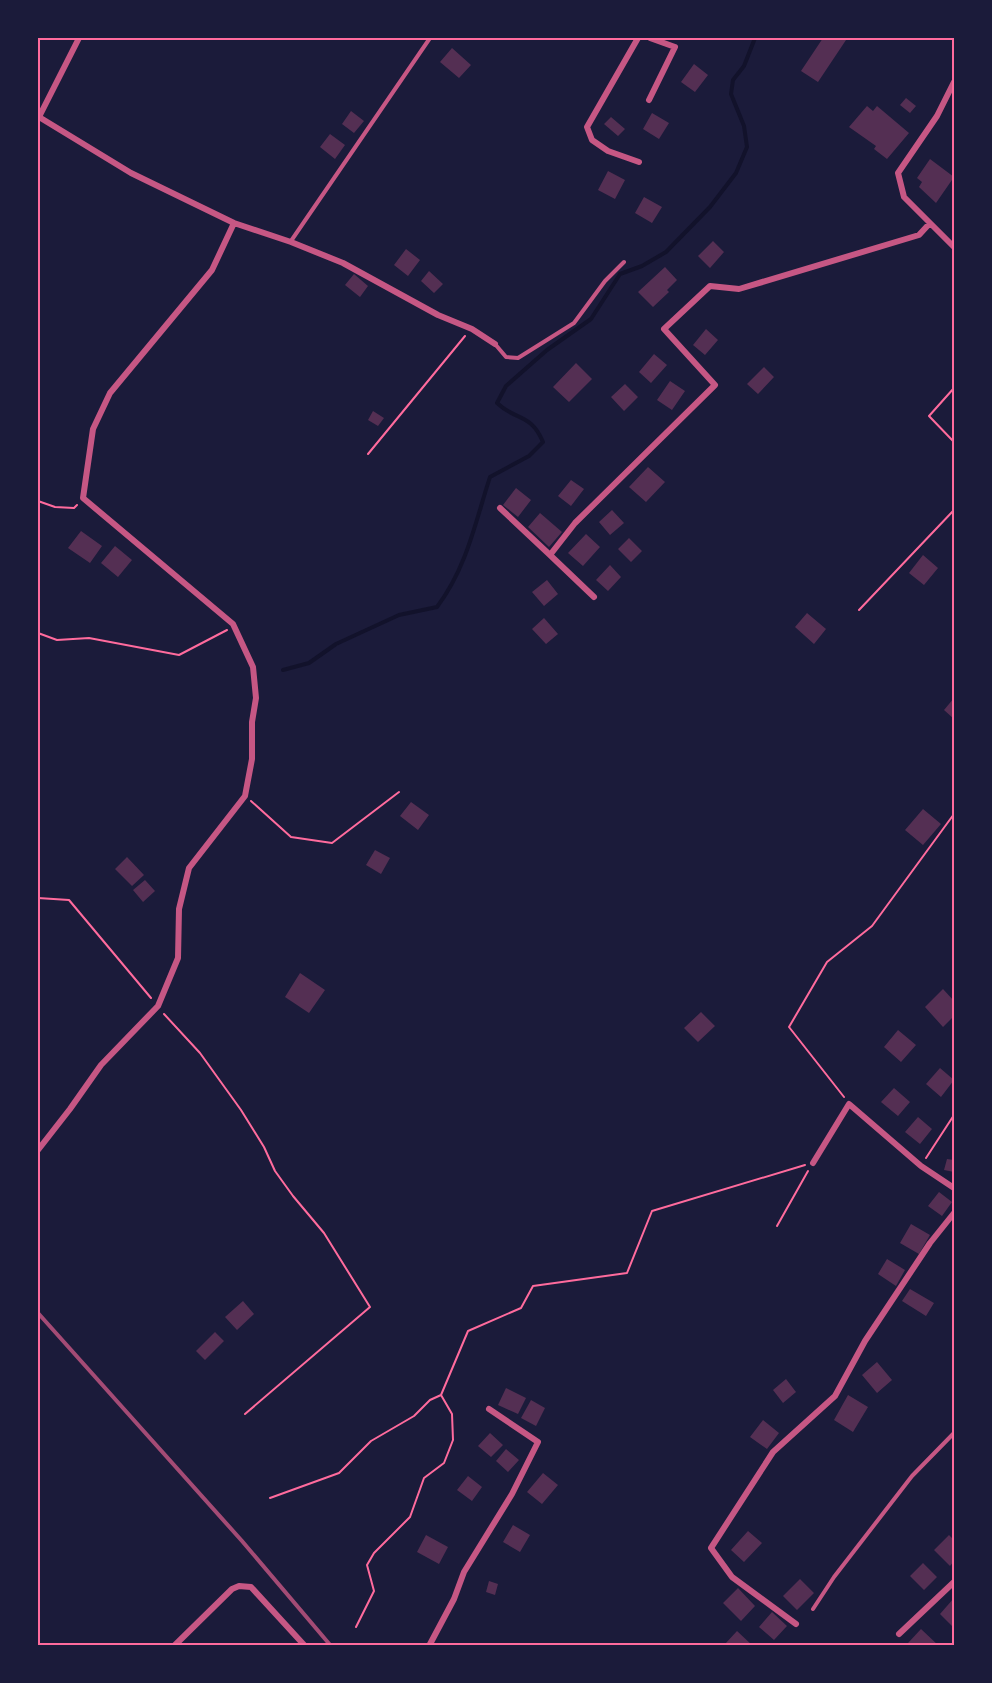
<svg xmlns="http://www.w3.org/2000/svg" width="992" height="1683" viewBox="0 0 992 1683" font-family="'Alegreya Sans',sans-serif">
<rect width="100%" height="100%" fill="#1b1b3a"/>
<g fill="none" stroke-linecap="round" stroke-linejoin="round">
<!-- stream -->
<path stroke="#12122b" stroke-width="4" d="M 283,670 L 309,663 L 336,644 L 399,615 L 437,607 C 467,567 475,523 490,477 L 529,456 L 543,442 C 531,413 516,421 497,403 L 506,386 L 547,350 L 591,319 L 620,274 L 642,266 L 666,252 L 710,207 L 736,173 L 747,147 L 744,126 L 731,94 L 733,80 L 744,66 L 755,38"/>
</g>
<!-- building -->
<path fill="#542f53" d="M 823,38 L 842,38 L 846,40 L 818,82 L 801,71 Z
M 452,48 L 471,65 L 459,78 L 440,62 Z
M 694,64 L 708,75 L 695,92 L 681,82 Z
M 906,98 L 916,106 L 910,113 L 900,105 Z
M 867,106 L 873,111 L 877,106 L 909,133 L 887,159 L 874,149 L 876,146 L 849,127 Z
M 351,111 L 364,121 L 354,133 L 342,124 Z
M 652,113 L 669,123 L 659,139 L 643,129 Z
M 611,117 L 625,129 L 618,136 L 604,124 Z
M 330,134 L 345,145 L 335,159 L 320,147 Z
M 930,159 L 954,177 L 936,203 L 919,187 L 922,182 L 917,178 Z
M 608,171 L 625,180 L 615,199 L 598,190 Z
M 644,197 L 662,207 L 652,223 L 635,213 Z
M 713,241 L 724,252 L 710,268 L 698,256 Z
M 406,249 L 420,260 L 408,276 L 394,265 Z
M 665,267 L 677,280 L 667,290 L 669,292 L 653,307 L 638,292 Z
M 429,271 L 443,284 L 434,293 L 421,281 Z
M 354,274 L 368,286 L 360,297 L 345,285 Z
M 706,329 L 718,340 L 705,355 L 693,345 Z
M 654,354 L 667,365 L 651,383 L 639,372 Z
M 576,363 L 592,379 L 569,402 L 553,387 Z
M 764,367 L 774,377 L 758,394 L 747,384 Z
M 670,381 L 685,391 L 672,410 L 657,400 Z
M 625,384 L 638,397 L 624,411 L 611,397 Z
M 373,411 L 384,418 L 378,426 L 368,420 Z
M 648,467 L 665,482 L 646,502 L 629,487 Z
M 571,480 L 584,489 L 571,506 L 558,496 Z
M 516,488 L 531,500 L 518,517 L 503,505 Z
M 612,510 L 624,523 L 610,535 L 599,522 Z
M 540,513 L 562,532 L 549,547 L 528,527 Z
M 81,531 L 102,546 L 90,563 L 68,548 Z
M 586,534 L 600,547 L 583,566 L 568,553 Z
M 629,538 L 642,551 L 631,562 L 618,549 Z
M 115,546 L 132,560 L 118,577 L 101,563 Z
M 923,555 L 938,568 L 924,585 L 909,573 Z
M 610,565 L 621,577 L 608,591 L 596,580 Z
M 547,580 L 558,594 L 544,606 L 532,592 Z
M 807,613 L 826,629 L 814,644 L 795,627 Z
M 544,618 L 558,634 L 546,644 L 532,629 Z
M 954,698 L 954,719 L 944,710 Z
M 411,802 L 429,815 L 418,830 L 400,816 Z
M 923,809 L 941,824 L 923,845 L 905,830 Z
M 375,850 L 390,858 L 381,874 L 366,865 Z
M 127,857 L 144,875 L 132,886 L 115,869 Z
M 145,880 L 155,891 L 143,902 L 133,890 Z
M 300,973 L 325,990 L 309,1013 L 285,997 Z
M 943,989 L 954,1001 L 954,1016 L 943,1027 L 925,1007 Z
M 701,1012 L 715,1026 L 698,1042 L 684,1028 Z
M 898,1030 L 916,1045 L 901,1062 L 884,1047 Z
M 940,1068 L 954,1080 L 941,1097 L 926,1084 Z
M 894,1088 L 910,1102 L 898,1116 L 881,1102 Z
M 918,1117 L 932,1129 L 920,1144 L 905,1132 Z
M 947,1159 L 954,1160 L 954,1172 L 944,1170 Z
M 939,1192 L 952,1202 L 942,1216 L 928,1206 Z
M 911,1224 L 930,1235 L 919,1254 L 900,1243 Z
M 887,1259 L 905,1270 L 896,1286 L 878,1274 Z
M 910,1289 L 934,1303 L 926,1316 L 902,1301 Z
M 243,1301 L 254,1314 L 237,1330 L 225,1317 Z
M 215,1332 L 224,1341 L 205,1360 L 196,1351 Z
M 877,1362 L 892,1380 L 877,1393 L 862,1375 Z
M 786,1379 L 796,1392 L 783,1403 L 773,1390 Z
M 506,1388 L 526,1398 L 518,1414 L 498,1405 Z
M 848,1395 L 868,1407 L 853,1432 L 834,1420 Z
M 531,1400 L 545,1408 L 536,1426 L 521,1418 Z
M 763,1420 L 779,1433 L 767,1449 L 750,1437 Z
M 490,1433 L 503,1445 L 491,1457 L 478,1446 Z
M 506,1449 L 519,1460 L 508,1472 L 496,1461 Z
M 543,1473 L 558,1485 L 542,1504 L 527,1492 Z
M 468,1476 L 482,1487 L 472,1501 L 457,1490 Z
M 513,1525 L 530,1535 L 520,1552 L 503,1542 Z
M 748,1531 L 762,1543 L 744,1562 L 731,1550 Z
M 426,1535 L 448,1547 L 439,1564 L 417,1552 Z
M 949,1535 L 954,1540 L 954,1561 L 950,1566 L 934,1550 Z
M 923,1563 L 937,1577 L 924,1590 L 910,1576 Z
M 800,1579 L 814,1593 L 797,1610 L 783,1596 Z
M 489,1581 L 498,1584 L 495,1595 L 486,1592 Z
M 738,1588 L 755,1606 L 741,1621 L 723,1603 Z
M 954,1598 L 954,1628 L 940,1614 Z
M 772,1612 L 787,1626 L 774,1640 L 759,1627 Z
M 921,1629 L 939,1646 L 911,1646 L 908,1643 Z
M 737,1631 L 753,1646 L 725,1644 Z"/>
<g fill="none" stroke-linecap="round" stroke-linejoin="round">
<!-- path -->
<path stroke="#ff6b9d" stroke-width="2" d="M 954,388 L 929,416 L 954,442
M 368,454 L 465,336
M 38,501 L 55,507 L 74,508 L 77,505
M 859,610 L 954,510
M 38,633 L 57,640 L 89,638 L 179,655 L 227,630
M 251,801 L 291,837 L 332,843 L 399,792
M 38,898 L 69,900 L 151,998
M 164,1014 L 200,1053 L 241,1110 L 264,1147 L 275,1171 L 293,1196 L 324,1233 L 370,1307 L 245,1414
M 844,1097 L 789,1027 L 827,962 L 872,926 L 954,814
M 926,1158 L 954,1115
M 777,1226 L 808,1171
M 270,1498 L 339,1473 L 371,1441 L 414,1416 L 430,1400 L 441,1395
M 356,1627 L 374,1591 L 367,1565 L 374,1553 L 410,1517 L 424,1478 L 444,1463 L 453,1440 L 452,1414 L 441,1395 L 468,1331 L 521,1308 L 533,1286 L 627,1273 L 652,1211 L 805,1165"/>
<!-- service -->
<path stroke="#c65784" stroke-width="4" d="M 291,241 L 430,38
M 495,344 L 506,357 L 518,358 L 574,323 L 605,281 L 624,262
M 813,1609 L 834,1577 L 912,1476 L 954,1433"/>
<!-- minor -->
<path stroke="#c65784" stroke-width="6" d="M 79,38 L 39,117 L 131,173 L 234,223 L 291,242 L 343,263 L 438,315 L 472,329 L 495,344
M 638,38 L 587,127 L 592,140 L 608,151 L 639,162
M 649,100 L 675,47 L 650,38
M 930,223 L 954,247
M 500,508 L 550,555
M 594,597 L 550,555 L 575,523 L 715,385 L 664,329 L 710,286 L 739,289 L 919,235 L 930,223 L 904,197 L 898,173 L 937,116 L 954,82
M 38,1150 L 70,1109 L 101,1065 L 158,1006 L 178,958 L 179,909 L 189,868 L 245,796 L 252,759 L 252,722 L 256,698 L 253,667 L 233,624 L 83,498 L 93,429 L 110,393 L 212,270 L 234,223
M 813,1163 L 849,1104 L 921,1166 L 954,1188
M 796,1624 L 732,1577 L 711,1548 L 773,1452 L 835,1396 L 865,1341 L 930,1243 L 954,1213
M 899,1634 L 954,1582
M 174,1646 L 232,1589 L 239,1586 L 251,1587 L 305,1646
M 429,1646 L 454,1599 L 464,1572 L 512,1494 L 538,1442 L 489,1409"/>
<!-- rail -->
<path stroke="#a44b75" stroke-width="4" d="M 38,1313 L 242,1541 L 331,1646"/>
</g>
<!-- border -->
<rect width="992" height="1683" fill="none" stroke="#1b1b3a" stroke-width="78"/>
<rect x="39" y="39" width="914" height="1605" fill="none" stroke="#ff6b9d" stroke-width="2"/>
</svg>
